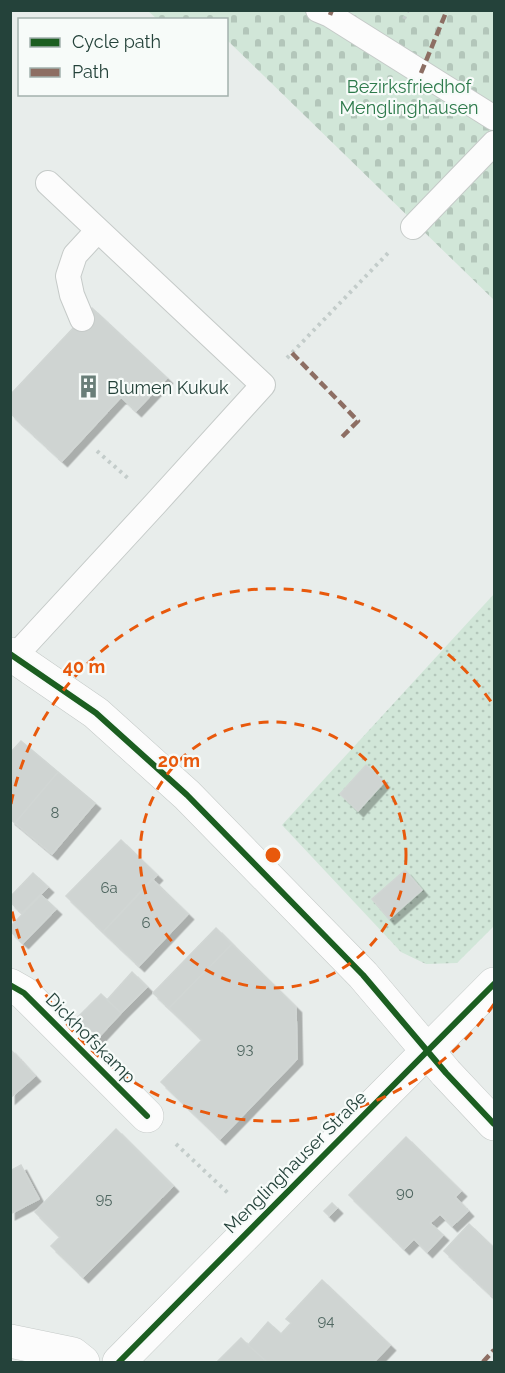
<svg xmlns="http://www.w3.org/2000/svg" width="505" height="1373" viewBox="0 0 505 1373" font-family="Raleway,sans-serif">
<defs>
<pattern id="cemetery-stones" width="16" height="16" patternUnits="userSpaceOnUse" patternTransform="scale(1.5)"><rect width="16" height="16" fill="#d1e6d8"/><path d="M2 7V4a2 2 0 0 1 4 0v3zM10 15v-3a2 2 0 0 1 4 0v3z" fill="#b3c6ba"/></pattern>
<pattern id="park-dots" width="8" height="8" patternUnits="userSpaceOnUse" patternTransform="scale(1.5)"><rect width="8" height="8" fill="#d1e6d8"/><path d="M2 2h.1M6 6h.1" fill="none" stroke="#b3c6ba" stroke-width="1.8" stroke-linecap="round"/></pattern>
<filter id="shadow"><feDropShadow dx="5.5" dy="5.5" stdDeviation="0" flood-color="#0004"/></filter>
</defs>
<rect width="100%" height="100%" fill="#e8edeb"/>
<!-- cemetery -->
<path fill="url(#cemetery-stones)" d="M 148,11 L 494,11 L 494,300 L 227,40 L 226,20 L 157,19 Z"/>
<!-- park -->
<path fill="url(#park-dots)" d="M 494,594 L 494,926 L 457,963 L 426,964 L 401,952 L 282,825 Z"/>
<!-- building -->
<path fill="#cfd4d2" stroke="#d1d6d4" stroke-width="1.5" filter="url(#shadow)" d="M 92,308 L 167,378 L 136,411 L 121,397 L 62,461 L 10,413 L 10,395 Z
M 21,741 L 58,772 L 15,823 L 10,819 L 10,753 Z
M 366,765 L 384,782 L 358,811 L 340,794 Z
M 58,772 L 95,803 L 52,854 L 15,823 Z
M 121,840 L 157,875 L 103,932 L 66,896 Z
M 405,870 L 422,890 L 389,919 L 372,899 Z
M 33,873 L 48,887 L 22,913 L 10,902 L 10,897 Z
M 152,879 L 188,914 L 139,966 L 103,932 Z
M 41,895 L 56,909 L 23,943 L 10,931 L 10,927 Z
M 216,928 L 232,944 L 169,1008 L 153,993 Z
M 232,944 L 296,1007 L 297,1059 L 220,1139 L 161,1082 L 202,1040 L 169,1008 Z
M 132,972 L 147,987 L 121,1013 L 107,1000 Z
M 101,994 L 121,1013 L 95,1041 L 75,1020 Z
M 10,1049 L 35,1076 L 10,1098 Z
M 116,1129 L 173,1186 L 83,1277 L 51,1246 L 60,1237 L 35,1212 Z
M 406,1137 L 461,1191 L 455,1197 L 468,1211 L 452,1226 L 440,1214 L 430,1223 L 443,1235 L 427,1252 L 414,1239 L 404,1249 L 349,1195 Z
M 21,1165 L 39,1199 L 10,1214 L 10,1171 Z
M 332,1203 L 337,1208 L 329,1216 L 324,1211 Z
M 469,1224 L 494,1248 L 494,1298 L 444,1251 Z
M 322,1280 L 390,1345 L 374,1362 L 267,1362 L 248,1345 L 268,1322 L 281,1334 L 291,1323 L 286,1319 Z
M 241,1338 L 248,1345 L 267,1362 L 217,1362 Z"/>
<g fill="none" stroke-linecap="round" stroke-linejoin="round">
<defs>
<path id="service" d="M 318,10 L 330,15 L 494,118
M 413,227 L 494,143
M 82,319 L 72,295 L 68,276 L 75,255 L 98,230
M 15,656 L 156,503 L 263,385 L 48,183"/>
<path id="minor" d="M 10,654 L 96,713 L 187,795 L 363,975 L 446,1073 L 494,1124
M 10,985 L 24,993 L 147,1116
M 10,1341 L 73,1354 L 83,1362"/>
<path id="tertiary" d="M 119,1362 L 330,1149 L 494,984"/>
</defs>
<!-- service casing -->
<use href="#service" stroke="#c5cac8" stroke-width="26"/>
<!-- minor casing -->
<use href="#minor" stroke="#c5cac8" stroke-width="34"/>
<!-- tertiary casing -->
<use href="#tertiary" stroke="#c5cac8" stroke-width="34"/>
<!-- path -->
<path stroke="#c3ccca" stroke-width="4" stroke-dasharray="3 4.5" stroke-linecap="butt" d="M 404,19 L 408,10
M 287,358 L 390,251
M 97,451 L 130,480
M 176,1144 L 229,1194"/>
<!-- service -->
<use href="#service" stroke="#fcfcfc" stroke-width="24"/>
<!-- minor -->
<use href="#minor" stroke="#fcfcfc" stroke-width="33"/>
<!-- tertiary -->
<use href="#tertiary" stroke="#fcfcfc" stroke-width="33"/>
<!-- quiet -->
<path stroke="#8d6e63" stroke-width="4.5" stroke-dasharray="9 4.5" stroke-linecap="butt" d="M 330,15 L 332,10
M 421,73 L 447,10
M 292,353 L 358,421 L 341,438
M 483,1362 L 494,1350"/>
<defs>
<path id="cycleway" d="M 10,654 L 96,713 L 187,795 L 363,975 L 446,1073 L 494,1124
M 10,985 L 24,993 L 147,1116
M 119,1362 L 330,1149 L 494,984"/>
</defs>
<!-- cycleway casing -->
<use href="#cycleway" stroke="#f7fbf9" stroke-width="10"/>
<!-- cycleway -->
<use href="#cycleway" stroke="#1b5e20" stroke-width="6"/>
</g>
<!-- distance rings -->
<g fill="none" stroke="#e8590c" stroke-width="3" stroke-dasharray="10 8">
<circle cx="273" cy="855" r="133"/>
<path d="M494 1004A267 267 0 0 1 11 906M11 804A267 267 0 0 1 494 706"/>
</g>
<!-- icons -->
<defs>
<symbol id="building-bare" viewBox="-9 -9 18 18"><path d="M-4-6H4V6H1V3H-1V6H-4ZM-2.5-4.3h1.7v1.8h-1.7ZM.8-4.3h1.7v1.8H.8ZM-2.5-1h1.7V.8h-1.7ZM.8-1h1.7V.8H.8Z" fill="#697e78" stroke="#f7fbf9" stroke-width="2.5" paint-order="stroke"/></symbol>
</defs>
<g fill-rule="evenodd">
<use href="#building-bare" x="72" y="370" width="33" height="33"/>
</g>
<g text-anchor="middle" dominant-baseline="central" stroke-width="4.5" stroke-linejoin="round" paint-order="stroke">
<!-- number labels -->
<g font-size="15" fill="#506761">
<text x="55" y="813">8</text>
<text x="109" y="888">6a</text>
<text x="146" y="923">6</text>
<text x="245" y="1049">93</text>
<text x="405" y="1193">90</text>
<text x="104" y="1199">95</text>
<text x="326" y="1321">94</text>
</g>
<!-- park labels -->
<g font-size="18" fill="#2d7a4b" stroke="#f7fbf9">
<text x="409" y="86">Bezirksfriedhof<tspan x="409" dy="21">Menglinghausen</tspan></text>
</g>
<!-- poi labels -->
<g font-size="18" fill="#24423a" stroke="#f7fbf9" text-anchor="start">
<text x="107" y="387">Blumen Kukuk</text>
</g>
<!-- street labels -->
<g font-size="18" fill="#24423a" stroke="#f7fbf9">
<text transform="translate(91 1038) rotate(45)">Dickhofskamp</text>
<text transform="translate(295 1162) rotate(-45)">Menglinghauser Straße</text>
</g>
</g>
<circle cx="273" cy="855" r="9" fill="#e8590c" stroke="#f7fbf9" stroke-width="3"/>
<g font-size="18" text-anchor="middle" font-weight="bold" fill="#e8590c" stroke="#f7fbf9" stroke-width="4.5" stroke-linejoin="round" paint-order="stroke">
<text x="84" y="673">40 m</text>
<text x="179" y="767">20 m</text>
</g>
<!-- border -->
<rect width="505" height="1373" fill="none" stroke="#24423a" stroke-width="24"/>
<!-- legend -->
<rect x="18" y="18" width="210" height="78" fill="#f7fbf9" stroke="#a3b1ad" stroke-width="1.5"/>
<rect x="30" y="38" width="30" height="9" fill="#1b5e20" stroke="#a3b1ad" stroke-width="1.5"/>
<text x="72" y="48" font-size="18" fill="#24423a">Cycle path</text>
<rect x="30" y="68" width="30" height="9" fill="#8d6e63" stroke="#a3b1ad" stroke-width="1.5"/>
<text x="72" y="78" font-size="18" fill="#24423a">Path</text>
</svg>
